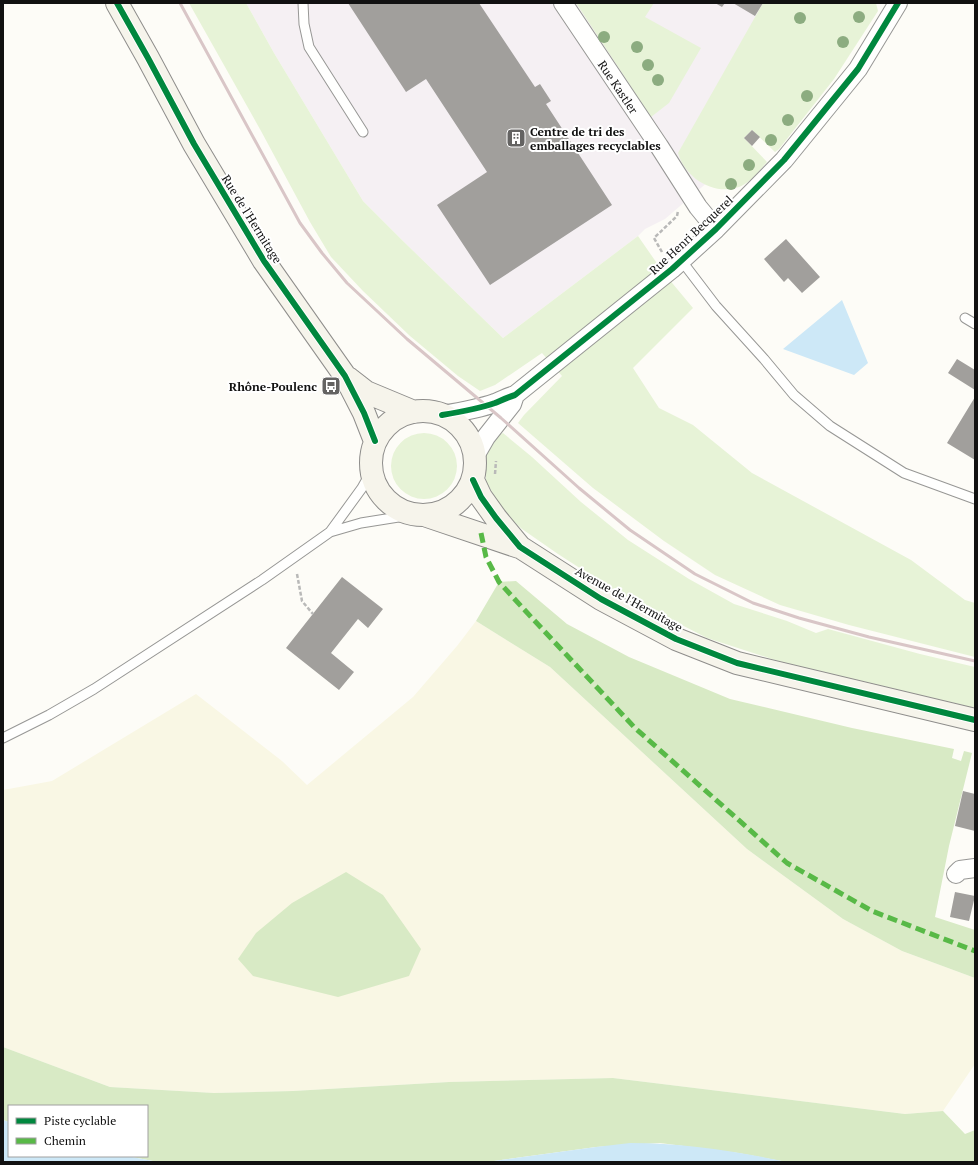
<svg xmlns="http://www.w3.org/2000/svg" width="978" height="1165" viewBox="0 0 978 1165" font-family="'PT Serif',serif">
<rect width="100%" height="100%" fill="#fdfcf7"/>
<!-- industrial -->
<path fill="#f5f0f3" d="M 246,3 L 835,3 L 754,132 L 724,168 L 665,219 L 645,229 L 638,236 L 503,338 L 403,241 L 363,201 L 274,53 Z"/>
<!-- farmland -->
<path fill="#f9f7e4" d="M 476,621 L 550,667 L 747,849 L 843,919 L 902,951 L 975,978 L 975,1064 L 943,1111 L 905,1114 L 613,1078 L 449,1082 L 293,1091 L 214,1093 L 110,1087 L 3,1047 L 3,790 L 52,781 L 196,694 L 282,761 L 307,785 L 413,697 L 457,646 Z"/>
<!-- green -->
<path fill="#e7f3d7" d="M 189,3 L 246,3 L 274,53 L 363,201 L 403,241 L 503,338 L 638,236 L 663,272 L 693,308 L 633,368 L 659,408 L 693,425 L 752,473 L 911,560 L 965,600 L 975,603 L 975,657 L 849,625 L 780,605 L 715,575 L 664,541 L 593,488 L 518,423 L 524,415 L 562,376 L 542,353 L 495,385 L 480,391 L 458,376 L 410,336 L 363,291 L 331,257 L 310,222 L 261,131 Z
M 576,3 L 654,3 L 645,17 L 701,48 L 669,103 L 651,117 Z
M 763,3 L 876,3 L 878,11 L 834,79 L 779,149 L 775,152 L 752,130 L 744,138 L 767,162 C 759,171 751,182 739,187 C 714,196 685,178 678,153 Z
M391 466a33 33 0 1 1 66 0a33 33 0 1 1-66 0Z
M 503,433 L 532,457 L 581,502 L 628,540 L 689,579 L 734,604 L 787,621 L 816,633 L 828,629 L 920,654 L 975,667 L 975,708 L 778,661 L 707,638 L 614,590 L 558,554 L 522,529 L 503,512 L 486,481 L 484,453 L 496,437 Z"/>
<!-- forest -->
<path fill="#d8eac5" d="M 516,581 L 567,624 L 629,657 L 730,699 L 852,728 L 954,749 L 952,758 L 961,761 L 964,751 L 972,753 L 949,846 L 935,917 L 975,930 L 975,978 L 902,951 L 843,919 L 747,849 L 550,667 L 476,621 L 499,582 Z
M 346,872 L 383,895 L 421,949 L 409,976 L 338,997 L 253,976 L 238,959 L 256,933 L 292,903 Z
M 3,1047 L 110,1087 L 214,1093 L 293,1091 L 449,1082 L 613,1078 L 905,1114 L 943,1111 L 965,1134 L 975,1130 L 975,1162 L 787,1162 L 738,1153 L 660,1143 L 596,1147 L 487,1162 L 158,1162 L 127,1156 L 147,1156 L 147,1106 L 9,1106 L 9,1122 L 3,1120 Z"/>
<!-- water -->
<path fill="#cde8f7" d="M 842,300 L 868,363 L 854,375 L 783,349 Z
M 3,1120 L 9,1122 L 9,1156 L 127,1156 L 158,1162 L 3,1162 Z
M 630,1143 C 683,1143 735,1151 787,1162 L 487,1162 L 596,1147 Z"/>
<!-- building -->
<path fill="#a19f9c" d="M 348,3 L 479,3 L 535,87 L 540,84 L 551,101 L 546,104 L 612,205 L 490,285 L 437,205 L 487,172 L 426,79 L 406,92 Z
M 715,3 L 725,3 L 722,7 Z
M 733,3 L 763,3 L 755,16 Z
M 752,130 L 760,137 L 752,146 L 744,138 Z
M 786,239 L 820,277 L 802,293 L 788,278 L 784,282 L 764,259 Z
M 957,359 L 975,370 L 975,390 L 948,373 Z
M 975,397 L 975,460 L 947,443 Z
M 342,577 L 383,609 L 368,628 L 358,619 L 331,653 L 354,672 L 339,690 L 286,648 Z
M 963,791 L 975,794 L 975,831 L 955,826 Z
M 955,892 L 975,896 L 969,921 L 950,917 Z"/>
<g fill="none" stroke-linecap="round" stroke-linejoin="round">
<defs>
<path id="lane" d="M 303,3 L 304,24 L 309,47 L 363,132
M 681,260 L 716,306 L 764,359 L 794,395 L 830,426 L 904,473 L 975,499
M 965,318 L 975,324
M 330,532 L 362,488 L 371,472
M 3,738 L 49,715 L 94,689 L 262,580 L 330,532 L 361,523 L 411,515"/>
<path id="street" d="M 563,3 L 659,146 L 698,207 L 716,229
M 442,415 C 460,412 478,409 495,403 C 502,400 508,397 515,395 L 672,269 L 716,229 L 784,160 L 858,69 L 898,3
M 475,456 L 486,437 L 512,404 L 515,395
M 956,874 L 960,870 L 975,868"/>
<path id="secondary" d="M 117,3 L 148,58 L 194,144 L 264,261 L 345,376 L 364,413 L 375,441
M 348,378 L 366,392 L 414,412
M371 463a52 52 0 1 1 104 0a52 52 0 1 1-104 0Z
M 473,480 L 481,497 L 496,518 L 520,547 L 601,599 L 676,639 L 737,663 L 975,720
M 427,516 L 519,547"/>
</defs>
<!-- lane casing -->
<use href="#lane" stroke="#979795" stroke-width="11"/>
<!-- street casing -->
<use href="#street" stroke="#979795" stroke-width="20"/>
<!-- secondary casing -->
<use href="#secondary" stroke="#8e8d8b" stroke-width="24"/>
<!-- path -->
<path stroke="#b9b9b8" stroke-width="2.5" stroke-dasharray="4 2" stroke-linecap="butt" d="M 662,252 L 654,238 L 677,216 L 678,211
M 495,474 L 496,461
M 297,574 L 302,601 L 313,614"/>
<!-- lane -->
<use href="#lane" stroke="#fffffe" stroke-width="9"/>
<!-- street -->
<use href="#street" stroke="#fffffe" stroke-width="18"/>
<!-- secondary -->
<use href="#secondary" stroke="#f6f4eb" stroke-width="22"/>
<!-- rail -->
<path stroke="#d9c6c7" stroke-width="3" d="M 180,3 L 300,223 L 322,253 L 347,283 L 407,339 L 501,418 L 579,488 L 630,530 L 695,574 L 753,603 L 799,618 L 869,637 L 975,661"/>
<!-- quiet -->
<path stroke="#58b947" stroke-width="5" stroke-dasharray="10 5" stroke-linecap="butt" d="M 481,533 L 486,557 L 499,582 L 532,618 L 635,728 L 787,863 L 872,911 L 975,951"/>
<defs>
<path id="cycleway" d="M 117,3 L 148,58 L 194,144 L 264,261 L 345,376 L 364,413 L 375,441
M 442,415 C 460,412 478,409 495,403 C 502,400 508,397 515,395 L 672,269 L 716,229 L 784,160 L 858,69 L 898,3
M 473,480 L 481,497 L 496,518 L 520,547 L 601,599 L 676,639 L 737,663 L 975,720"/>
</defs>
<!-- cycleway casing -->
<use href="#cycleway" stroke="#fff" stroke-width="8"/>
<!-- cycleway -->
<use href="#cycleway" stroke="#00873e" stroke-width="6"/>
</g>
<!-- trees -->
<g fill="#8cac80">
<circle cx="859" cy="17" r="6"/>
<circle cx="800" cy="18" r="6"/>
<circle cx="604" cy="37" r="6"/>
<circle cx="843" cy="42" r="6"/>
<circle cx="637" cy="47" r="6"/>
<circle cx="648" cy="65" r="6"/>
<circle cx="658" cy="80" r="6"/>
<circle cx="807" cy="96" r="6"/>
<circle cx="788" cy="120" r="6"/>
<circle cx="771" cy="140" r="6"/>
<circle cx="749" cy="165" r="6"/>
<circle cx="731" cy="184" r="6"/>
</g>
<!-- icons -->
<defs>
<symbol id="building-square" viewBox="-11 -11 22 22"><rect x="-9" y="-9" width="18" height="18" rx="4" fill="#646362" stroke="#fff"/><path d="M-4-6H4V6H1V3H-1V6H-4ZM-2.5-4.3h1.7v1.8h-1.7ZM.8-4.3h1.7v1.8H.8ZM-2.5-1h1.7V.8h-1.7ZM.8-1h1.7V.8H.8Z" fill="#fff"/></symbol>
<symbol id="bus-square" viewBox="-11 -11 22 22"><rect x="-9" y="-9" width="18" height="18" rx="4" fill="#646362" stroke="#fff"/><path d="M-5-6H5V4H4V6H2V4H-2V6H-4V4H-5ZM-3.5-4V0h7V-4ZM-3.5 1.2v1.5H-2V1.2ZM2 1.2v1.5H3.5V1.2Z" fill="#fff"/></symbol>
</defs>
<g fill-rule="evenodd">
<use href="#building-square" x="505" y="127" width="22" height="22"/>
<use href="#bus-square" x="320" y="375" width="22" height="22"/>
</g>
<g text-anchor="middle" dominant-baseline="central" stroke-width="4" stroke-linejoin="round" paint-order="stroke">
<!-- street labels -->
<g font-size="12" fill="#111" stroke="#fff">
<text transform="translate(618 87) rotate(56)">Rue Kastler</text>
<text transform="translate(252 219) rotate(58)">Rue de l'Hermitage</text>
<text transform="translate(691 235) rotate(-43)">Rue Henri Becquerel</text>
<text transform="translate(629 599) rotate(29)">Avenue de l'Hermitage</text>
</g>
<!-- poi labels -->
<g font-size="12" font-weight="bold" fill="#111" stroke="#fff" text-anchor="start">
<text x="530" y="131">Centre de tri des<tspan x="530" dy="14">emballages recyclables</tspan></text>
<text x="317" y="386" text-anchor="end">Rhône-Poulenc</text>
</g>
</g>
<!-- border -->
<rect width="978" height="1165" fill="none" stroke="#111111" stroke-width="8"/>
<!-- legend -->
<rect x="8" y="1105" width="140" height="52" fill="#ffffff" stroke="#a0a0a0"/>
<rect x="16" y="1118" width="20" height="6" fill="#00873e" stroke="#a0a0a0"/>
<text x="44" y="1125" font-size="12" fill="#111111">Piste cyclable</text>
<rect x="16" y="1138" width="20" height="6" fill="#58b947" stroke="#a0a0a0"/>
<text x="44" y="1145" font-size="12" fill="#111111">Chemin</text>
</svg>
